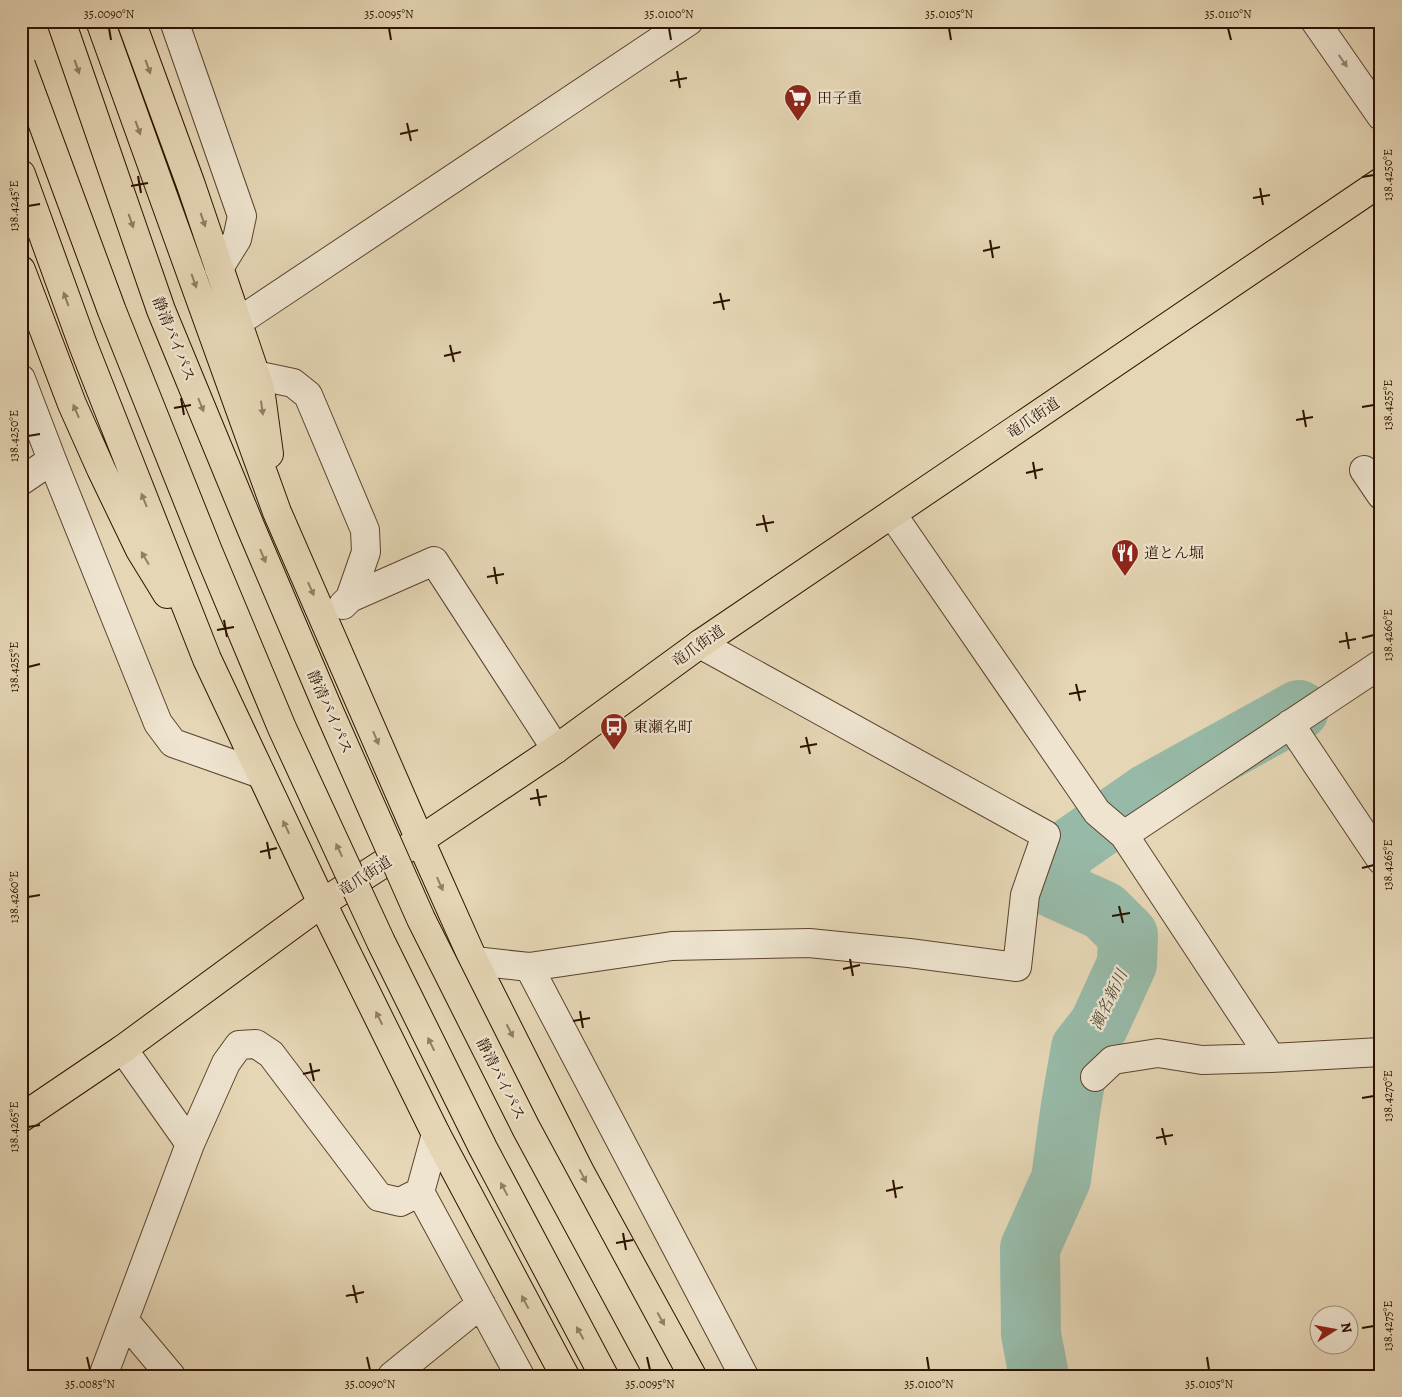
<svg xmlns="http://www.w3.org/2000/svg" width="1402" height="1397" viewBox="0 0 1402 1397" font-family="Alegreya,'Noto Serif JP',serif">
<rect width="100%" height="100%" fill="#e5d6b5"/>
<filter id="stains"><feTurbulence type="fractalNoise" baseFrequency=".004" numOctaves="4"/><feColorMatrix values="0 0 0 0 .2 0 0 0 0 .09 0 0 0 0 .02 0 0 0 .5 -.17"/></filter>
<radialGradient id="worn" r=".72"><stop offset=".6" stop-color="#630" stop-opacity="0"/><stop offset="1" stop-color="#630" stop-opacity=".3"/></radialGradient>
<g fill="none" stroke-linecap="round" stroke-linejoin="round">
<!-- river -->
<path stroke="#97baa8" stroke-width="60" d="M 1039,1376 L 1031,1334 L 1030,1248 L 1061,1179 L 1071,1105 L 1081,1048 L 1099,1025 L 1127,964 L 1128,935 L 1104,911 L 1051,887 L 1067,850 L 1149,793 L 1299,710"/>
<defs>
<path id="minor" d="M 174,21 L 242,216 L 237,239 L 219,268
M 1315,21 L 1381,116
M 238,322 L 689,21
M 255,375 L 293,383 L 308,395 L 365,530 L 366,552 L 350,598 L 343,605
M 21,379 L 52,460 L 158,723 L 173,743 L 261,774
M 1364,470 L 1381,495
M 21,481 L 52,460
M 892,514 L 1097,812 L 1124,835 L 1271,1058
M 350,598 L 434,561 L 556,749
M 1290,724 L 1381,860
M 1124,835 L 1381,664
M 474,961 L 529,967 L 672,946 L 809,943 L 909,953 L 1017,967 L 1025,895 L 1046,835 L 700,644
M 529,967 L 744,1376
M 1095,1077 L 1113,1060 L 1158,1053 L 1202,1060 L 1271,1058 L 1381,1052
M 436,1134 L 420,1192 L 520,1376
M 190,1144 L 226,1063 L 239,1045 L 256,1044 L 271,1054 L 379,1197 L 400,1202 L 420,1192
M 124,1320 L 171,1376
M 103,1376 L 190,1144 L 123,1049
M 392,1376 L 481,1304"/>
<path id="major" d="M 21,1118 L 123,1049 L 322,903 L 420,840 L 556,749 L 700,644 L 1381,182"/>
<path id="highway" d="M 100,21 L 277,512 L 420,840 L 474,961 L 580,1172 L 692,1376
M 131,21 L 191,185 L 260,388 L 269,454
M 21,174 L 83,345 L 207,659 L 322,903 L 436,1134 L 565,1376
M 21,270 L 72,404 L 101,469 L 140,550 L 167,594"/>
</defs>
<!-- minor casing -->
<use href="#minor" stroke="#5b432e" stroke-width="30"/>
<!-- major casing -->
<use href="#major" stroke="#2d1201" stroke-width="30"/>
<!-- highway casing -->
<use href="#highway" stroke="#2d1201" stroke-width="30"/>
<!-- minor -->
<use href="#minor" stroke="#eee4cf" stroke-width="28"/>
<!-- major -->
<use href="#major" stroke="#e5d6b5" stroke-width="28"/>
<!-- highway -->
<use href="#highway" stroke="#e5d6b5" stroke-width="28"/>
<defs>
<path id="highway-bridge" d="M 61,21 L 161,310 L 251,528 L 329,711 L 421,919 L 526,1128 L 660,1376
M 21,65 L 112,311 L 208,551 L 282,728 L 381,942 L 483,1148 L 604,1376"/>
</defs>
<!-- highway-bridge casing -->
<use href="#highway-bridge" stroke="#2d1201" stroke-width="30" stroke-linecap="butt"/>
<!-- highway-bridge -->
<use href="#highway-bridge" stroke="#e5d6b5" stroke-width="28"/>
</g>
<!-- one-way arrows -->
<defs><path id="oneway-solid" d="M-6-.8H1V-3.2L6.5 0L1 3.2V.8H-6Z" transform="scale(1.25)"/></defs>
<use fill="#978672" href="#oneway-solid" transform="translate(1343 61) rotate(55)"/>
<g fill="#927e64">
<use href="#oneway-solid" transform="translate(77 67) rotate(71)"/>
<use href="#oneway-solid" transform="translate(148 67) rotate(70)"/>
<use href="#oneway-solid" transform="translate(138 128) rotate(70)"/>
<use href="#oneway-solid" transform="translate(203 220) rotate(71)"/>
<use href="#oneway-solid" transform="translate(131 221) rotate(71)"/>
<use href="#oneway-solid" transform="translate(194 281) rotate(70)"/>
<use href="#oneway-solid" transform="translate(66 299) rotate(-110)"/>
<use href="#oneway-solid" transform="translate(201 405) rotate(68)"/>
<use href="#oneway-solid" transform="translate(262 408) rotate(82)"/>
<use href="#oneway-solid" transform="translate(76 411) rotate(-113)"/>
<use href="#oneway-solid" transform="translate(144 500) rotate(-112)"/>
<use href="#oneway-solid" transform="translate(263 556) rotate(67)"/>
<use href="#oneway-solid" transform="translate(145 558) rotate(-121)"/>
<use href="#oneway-solid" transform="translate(311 589) rotate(66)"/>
<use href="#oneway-solid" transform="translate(376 738) rotate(67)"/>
<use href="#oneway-solid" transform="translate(286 827) rotate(-115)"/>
<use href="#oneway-solid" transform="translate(339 850) rotate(-115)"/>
<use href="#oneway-solid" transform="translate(440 884) rotate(66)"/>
<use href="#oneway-solid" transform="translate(379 1018) rotate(-116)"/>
<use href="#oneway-solid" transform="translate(510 1031) rotate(63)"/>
<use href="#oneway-solid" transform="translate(431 1044) rotate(-116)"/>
<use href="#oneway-solid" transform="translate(583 1176) rotate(62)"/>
<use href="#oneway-solid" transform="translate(504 1189) rotate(-118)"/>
<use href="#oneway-solid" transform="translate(525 1302) rotate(-118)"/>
<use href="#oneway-solid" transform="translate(661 1319) rotate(61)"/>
<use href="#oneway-solid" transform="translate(580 1333) rotate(-119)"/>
</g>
<!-- ticks -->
<path fill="none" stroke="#2d1201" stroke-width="2" d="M 109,28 L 111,40M 389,28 L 391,40M 669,28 L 671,40M 949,28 L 951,40M 1228,28 L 1231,40M 677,71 L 680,88M 670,81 L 687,78M 407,123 L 411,141M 400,134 L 418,130M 138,176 L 141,193M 1362,177 L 1374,175M 131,186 L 148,183M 1260,188 L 1263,205M 1253,198 L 1270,195M 28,206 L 40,204M 990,240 L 993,258M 983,251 L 1000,247M 720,293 L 724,310M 713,303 L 730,300M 450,345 L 454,362M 444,356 L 461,352M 181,398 L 184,415M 1362,407 L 1374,405M 174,408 L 191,405M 1303,410 L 1306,427M 1296,420 L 1313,417M 28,436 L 40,434M 1033,462 L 1036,479M 1026,473 L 1043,469M 763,515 L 767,532M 756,525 L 774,522M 494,567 L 497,584M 487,577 L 504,574M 224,620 L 227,637M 217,630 L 234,627M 1346,632 L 1349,649M 1362,638 L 1374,635M 1339,642 L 1356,639M 28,667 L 40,664M 1076,684 L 1080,701M 1069,694 L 1086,691M 806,737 L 810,754M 800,747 L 817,744M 537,789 L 540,806M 530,799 L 547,796M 267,842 L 270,859M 260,852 L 277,848M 1362,868 L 1374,865M 28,897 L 40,895M 1119,906 L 1123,923M 1112,916 L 1130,913M 850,959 L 853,976M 843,969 L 860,965M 580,1011 L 583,1028M 573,1021 L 590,1018M 310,1063 L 314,1081M 303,1074 L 320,1070M 1362,1098 L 1374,1096M 28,1127 L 40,1125M 1162,1128 L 1166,1145M 1156,1138 L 1173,1135M 893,1180 L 896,1198M 886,1191 L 903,1187M 623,1233 L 626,1250M 616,1243 L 633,1240M 353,1285 L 357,1303M 346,1296 L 364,1292M 1362,1328 L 1374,1326M 87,1357 L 90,1370M 367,1357 L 370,1370M 647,1357 L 650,1370M 927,1357 L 929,1370M 1207,1357 L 1209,1370"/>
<!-- icons -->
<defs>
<symbol id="supermarket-pin" viewBox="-11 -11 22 30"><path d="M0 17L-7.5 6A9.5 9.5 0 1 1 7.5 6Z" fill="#8f2418" stroke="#eee4cf"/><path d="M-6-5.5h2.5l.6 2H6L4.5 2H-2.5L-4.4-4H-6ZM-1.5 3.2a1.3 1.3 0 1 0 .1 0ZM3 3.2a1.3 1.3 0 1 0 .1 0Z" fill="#fff"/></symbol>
<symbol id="restaurant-pin" viewBox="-11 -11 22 30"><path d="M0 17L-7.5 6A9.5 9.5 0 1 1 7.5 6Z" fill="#8f2418" stroke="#eee4cf"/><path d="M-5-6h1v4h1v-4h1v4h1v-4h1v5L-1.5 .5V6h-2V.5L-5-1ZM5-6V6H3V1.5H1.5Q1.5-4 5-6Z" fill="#fff"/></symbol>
<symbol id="bus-pin" viewBox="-11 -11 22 30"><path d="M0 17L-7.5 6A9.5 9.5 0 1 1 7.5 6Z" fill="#8f2418" stroke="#eee4cf"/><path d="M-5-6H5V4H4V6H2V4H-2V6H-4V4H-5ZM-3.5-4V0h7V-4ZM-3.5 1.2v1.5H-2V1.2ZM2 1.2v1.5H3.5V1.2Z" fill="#fff"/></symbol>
</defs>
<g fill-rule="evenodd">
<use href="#supermarket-pin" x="782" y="82" width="32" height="43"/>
<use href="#restaurant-pin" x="1109" y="537" width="32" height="43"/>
<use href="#bus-pin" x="598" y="711" width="32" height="43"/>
</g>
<g text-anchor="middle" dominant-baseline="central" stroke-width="4.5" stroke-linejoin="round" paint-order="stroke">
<!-- poi labels -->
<g font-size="15" fill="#2d1201" stroke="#eee4cf" text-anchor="start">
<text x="817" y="98">田子重</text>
<text x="1144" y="553">道とん堀</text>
<text x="633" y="727">東瀬名町</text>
</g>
<!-- street labels -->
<g font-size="15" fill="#2d1201" stroke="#eee4cf">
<text transform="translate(174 339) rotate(68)">静清バイパス</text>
<text transform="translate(1033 418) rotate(-34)">竜爪街道</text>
<text transform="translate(698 646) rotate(-35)">竜爪街道</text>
<text transform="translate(330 712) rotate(66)">静清バイパス</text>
<text transform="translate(365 876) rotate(-33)">竜爪街道</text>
<text transform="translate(501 1079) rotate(63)">静清バイパス</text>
</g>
<!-- water labels -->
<g font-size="16" font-style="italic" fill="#524d3b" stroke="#eee4cf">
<text transform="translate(1109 1000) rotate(-64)">瀬名新川</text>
</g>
</g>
<!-- margin -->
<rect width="1402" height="1397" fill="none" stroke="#e5d6b5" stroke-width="55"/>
<!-- north arrow -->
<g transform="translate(1334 1330) rotate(79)"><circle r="24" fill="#eee4cf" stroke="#a1907d"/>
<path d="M0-4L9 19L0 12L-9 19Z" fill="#8f2418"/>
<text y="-8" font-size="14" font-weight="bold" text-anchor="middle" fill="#2d1201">N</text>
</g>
<rect x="28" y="28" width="1346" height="1342" fill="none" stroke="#2d1201" stroke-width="2"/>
<g font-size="12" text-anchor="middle" fill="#2d1201">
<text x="109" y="18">35.0090°N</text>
<text x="389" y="18">35.0095°N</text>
<text x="669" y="18">35.0100°N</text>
<text x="949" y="18">35.0105°N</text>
<text x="1228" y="18">35.0110°N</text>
<text transform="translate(1388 175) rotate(-90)" y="4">138.4250°E</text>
<text transform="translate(14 206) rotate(-90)" y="4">138.4245°E</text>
<text transform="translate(1388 405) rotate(-90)" y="4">138.4255°E</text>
<text transform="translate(14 436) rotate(-90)" y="4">138.4250°E</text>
<text transform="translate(1388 635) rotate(-90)" y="4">138.4260°E</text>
<text transform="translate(14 667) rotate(-90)" y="4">138.4255°E</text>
<text transform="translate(1388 865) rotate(-90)" y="4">138.4265°E</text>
<text transform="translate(14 897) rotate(-90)" y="4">138.4260°E</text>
<text transform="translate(1388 1096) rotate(-90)" y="4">138.4270°E</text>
<text transform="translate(14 1127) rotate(-90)" y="4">138.4265°E</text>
<text transform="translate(1388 1326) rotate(-90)" y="4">138.4275°E</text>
<text x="90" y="1388">35.0085°N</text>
<text x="370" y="1388">35.0090°N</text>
<text x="650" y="1388">35.0095°N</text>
<text x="929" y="1388">35.0100°N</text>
<text x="1209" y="1388">35.0105°N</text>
</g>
<rect width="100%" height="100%" filter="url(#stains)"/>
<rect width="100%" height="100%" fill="url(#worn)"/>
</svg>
